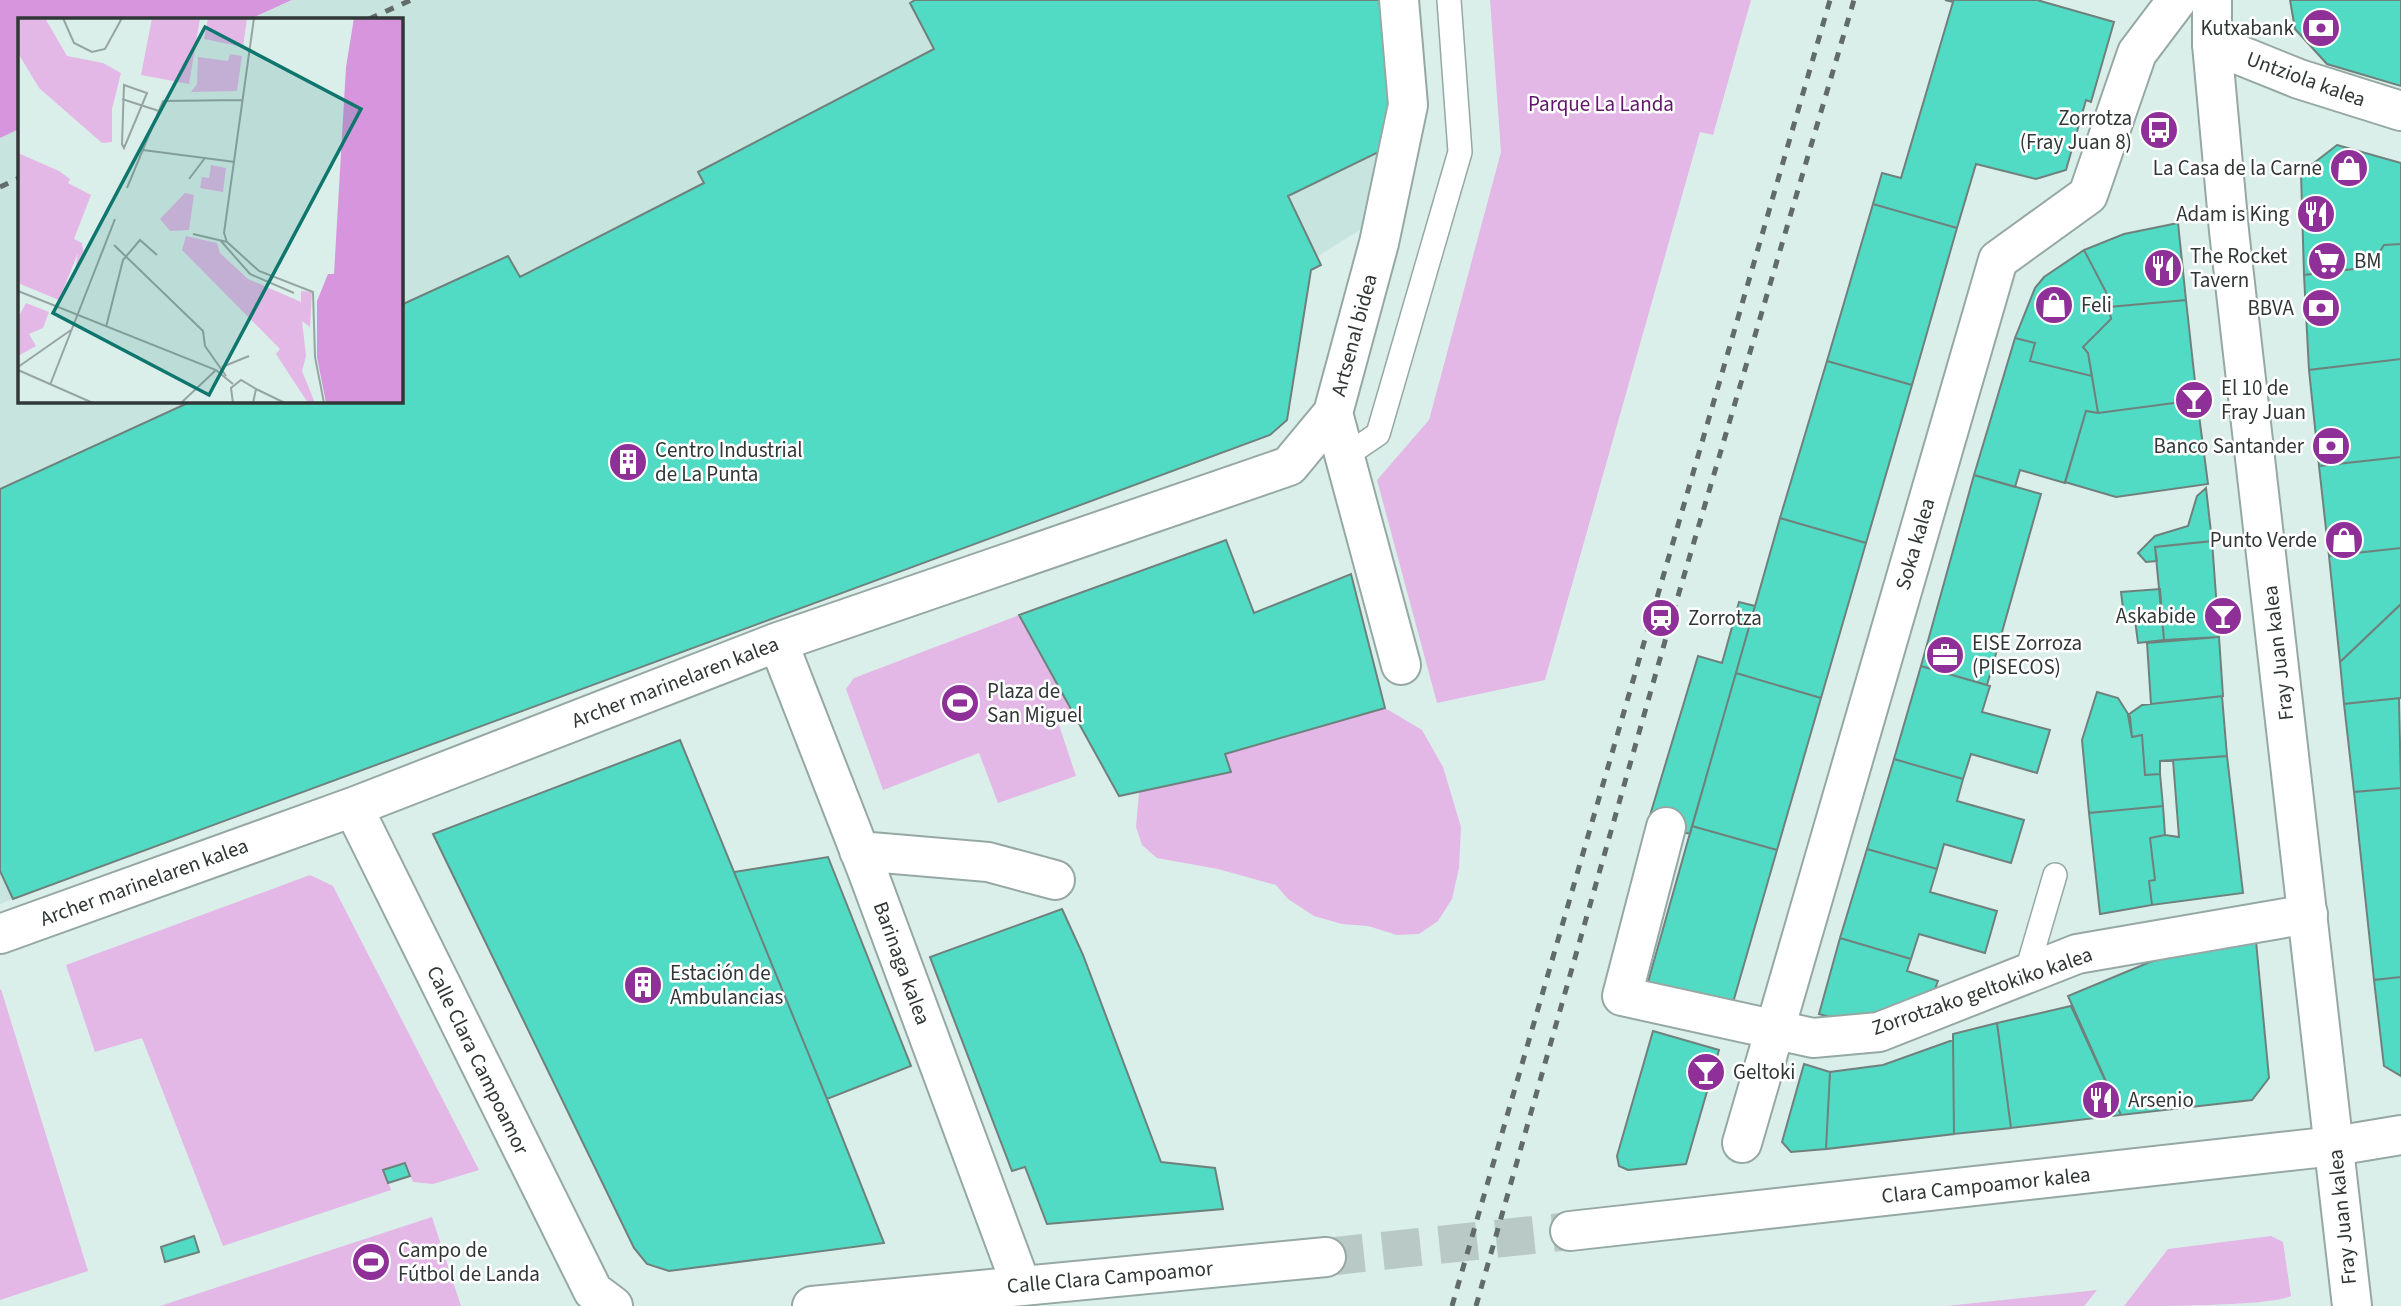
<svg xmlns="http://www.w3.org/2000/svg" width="2401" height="1306" viewBox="0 0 2401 1306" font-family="'Source Sans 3',sans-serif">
<rect width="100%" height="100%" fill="#dbefea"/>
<!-- built -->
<path fill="#c7e4de" d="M 293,0 L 1387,0 L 1399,103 L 1373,222 L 1318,256 L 1321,265 L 1311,270 L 1287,420 L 1270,435 L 0,904 L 0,138 L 19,129 L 19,401 L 401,401 L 401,19 L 251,19 Z"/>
<!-- green -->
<path fill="#e3b8e7" d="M 1490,0 L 1751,0 L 1713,135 L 1700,132 L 1545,680 L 1437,703 L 1377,480 L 1429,420 L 1501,152 Z
M 1019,615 L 1078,717 L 1059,725 L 1076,776 L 998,803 L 979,753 L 883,790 L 846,689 L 854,678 Z
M 1385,708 L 1422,730 L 1443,767 L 1461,827 L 1459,868 L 1452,899 L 1438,921 L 1419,934 L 1397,935 L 1368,926 L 1342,924 L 1314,916 L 1288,899 L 1276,885 L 1218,869 L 1157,858 L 1142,845 L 1136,827 L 1139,792 L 1231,772 L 1225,754 Z
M 310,875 L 333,886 L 479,1170 L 433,1184 L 413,1182 L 404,1163 L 384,1170 L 391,1190 L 223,1246 L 142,1038 L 95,1052 L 66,965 Z
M 1,989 L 88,1271 L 0,1300 L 0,990 Z
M 432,1217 L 461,1306 L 160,1306 Z
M 2271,1236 L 2283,1242 L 2291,1296 C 2269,1306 2157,1306 2124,1306 L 2168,1249 Z
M 2097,1290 L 2084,1306 L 1946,1306 Z"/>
<!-- water -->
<path fill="#d695dd" d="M 0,0 L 292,0 L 250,19 L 19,19 L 19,129 L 0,138 Z"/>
<!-- building -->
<path fill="#51dbc5" stroke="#6f817d" stroke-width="2" d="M 915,0 L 1387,0 L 1389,147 L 1288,196 L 1321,265 L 1311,270 L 1287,420 L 1270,435 L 13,899 L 0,871 L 0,489 L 192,401 L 401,401 L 401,305 L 508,256 L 520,277 L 704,183 L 698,172 L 934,49 L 910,3 Z
M 1945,0 L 2037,0 L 2114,22 L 2091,102 L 2086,100 L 2066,170 L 2036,179 L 1976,164 L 1957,228 L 1873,204 L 1882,173 L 1901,178 L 1953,2 Z
M 2290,0 L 2401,0 L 2401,86 L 2327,64 L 2295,29 Z
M 2337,145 L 2401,163 L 2401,244 L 2384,245 L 2370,267 L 2304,275 L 2301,173 Z
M 1873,204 L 1957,228 L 1912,385 L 1827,361 Z
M 2178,223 L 2186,300 L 2109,307 L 2106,292 L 2084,250 L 2124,234 Z
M 2401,244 L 2401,359 L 2309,370 L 2304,275 L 2370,267 L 2384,245 Z
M 2084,250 L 2106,292 L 2111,319 L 2083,347 L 2088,353 L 2092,376 L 2030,361 L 2035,343 L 2015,338 L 2035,288 L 2044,277 Z
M 2186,300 L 2197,400 L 2098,413 L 2088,353 L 2083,347 L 2111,319 L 2109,307 Z
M 2015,338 L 2035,343 L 2030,361 L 2092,376 L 2098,413 L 2086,411 L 2065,483 L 2020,470 L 2015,487 L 1974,475 Z
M 2401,359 L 2401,457 L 2319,466 L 2309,370 Z
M 1827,361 L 1912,385 L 1866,543 L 1780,518 Z
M 2197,400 L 2208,484 L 2116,497 L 2065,482 L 2086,411 L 2098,413 Z
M 2401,457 L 2401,548 L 2329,556 L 2319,466 Z
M 1974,475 L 2041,494 L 1987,685 L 1921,666 Z
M 2206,488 L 2212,541 L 2155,547 L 2157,561 L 2146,562 L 2138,553 L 2155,536 L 2188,526 L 2197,496 Z
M 1780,518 L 1866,543 L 1821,698 L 1736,673 Z
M 1226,540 L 1254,613 L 1351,574 L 1385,708 L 1225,754 L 1231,772 L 1119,796 L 1019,615 Z
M 2212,541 L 2219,637 L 2164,640 L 2155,547 Z
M 2401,548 L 2401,604 L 2340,662 L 2329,556 Z
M 2160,589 L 2164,640 L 2138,643 L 2135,620 L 2130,621 L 2130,615 L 2124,616 L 2121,592 Z
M 1739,602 L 1755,606 L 1690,834 L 1648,822 L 1698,656 L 1722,663 Z
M 2401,604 L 2401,698 L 2344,704 L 2340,662 Z
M 2219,637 L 2223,696 L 2151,704 L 2147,643 Z
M 1921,666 L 1990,686 L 1982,712 L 2050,730 L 2037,773 L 1971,754 L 1963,779 L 1894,759 Z
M 1736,673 L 1821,698 L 1777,850 L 1692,826 Z
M 2097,692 L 2118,698 L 2130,717 L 2132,737 L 2142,735 L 2145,775 L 2160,774 L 2163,806 L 2089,813 L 2082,740 Z
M 2222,696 L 2227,756 L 2160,761 L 2160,774 L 2145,775 L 2142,735 L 2132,737 L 2128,715 L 2142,705 Z
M 2399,698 L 2401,788 L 2354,792 L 2344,704 Z
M 680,740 L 827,1099 L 884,1243 L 669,1271 L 647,1264 L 634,1248 L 433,834 Z
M 2227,756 L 2243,893 L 2152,905 L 2149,881 L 2155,880 L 2150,838 L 2165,835 L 2179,837 L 2173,760 Z
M 1894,759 L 1963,779 L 1957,801 L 2024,820 L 2011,863 L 1944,844 L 1937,869 L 1867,849 Z
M 2401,788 L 2401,977 L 2374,980 L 2354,792 Z
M 2163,806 L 2165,835 L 2150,838 L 2155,880 L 2149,881 L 2152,905 L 2100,914 L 2089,813 Z
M 1692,826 L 1777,850 L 1732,1006 L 1648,982 Z
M 1867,849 L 1937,869 L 1930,892 L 1997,911 L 1985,953 L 1919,934 L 1911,959 L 1840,938 Z
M 828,857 L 911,1066 L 827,1099 L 734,872 Z
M 1062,909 L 1083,955 L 1161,1162 L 1215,1168 L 1223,1209 L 1047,1224 L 1025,1167 L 1012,1171 L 930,957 Z
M 1840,938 L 1911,959 L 1907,971 L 1938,981 L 1933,994 L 1853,1023 L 1819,1014 Z
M 2256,941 L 2269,1078 L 2252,1100 L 2121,1115 L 2068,996 L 2150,962 L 2189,952 Z
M 2401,977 L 2401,1076 L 2384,1066 L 2374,980 Z
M 2071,1006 L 2121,1115 L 2011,1128 L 1997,1023 Z
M 1997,1023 L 2011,1128 L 1954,1134 L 1953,1034 Z
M 1653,1031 L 1719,1050 L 1686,1164 L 1628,1170 L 1619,1166 L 1617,1156 Z
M 1953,1040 L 1954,1134 L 1826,1149 L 1830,1072 L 1883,1065 Z
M 1804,1064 L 1830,1072 L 1826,1149 L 1791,1152 L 1782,1142 Z
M 405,1163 L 410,1176 L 388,1183 L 383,1170 Z
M 194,1236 L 199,1252 L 165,1262 L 161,1247 Z"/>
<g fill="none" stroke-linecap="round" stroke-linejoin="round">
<!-- street-tunnel -->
<path stroke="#b9cac6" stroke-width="38" stroke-dasharray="38 19" stroke-linecap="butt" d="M 1326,1257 L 1570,1231"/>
<defs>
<path id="lane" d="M 1347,455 L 1378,434 L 1460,152 L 1449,0
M 2026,974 L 2055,875"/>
<path id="street" d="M 1399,0 L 1408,105 L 1379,243 L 1333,413 L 1401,665
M 2212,44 L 2299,79 L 2401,111
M 778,642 L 867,870 L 1021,1285
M 353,807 L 593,1291 L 613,1306
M 1666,827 L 1622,996 L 1813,1038 L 1879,1032 L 2077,954 L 2308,914
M 859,851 L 988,862 L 1055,880
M 0,934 L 353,807 L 778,642 L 1289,466 L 1333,413
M 1742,1143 L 1998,260 L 2088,195 L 2137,53 L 2177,0
M 1570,1231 L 2335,1146 L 2401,1135
M 812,1306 L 1326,1257"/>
<path id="primary" d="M 2212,0 L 2212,44 L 2229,231 L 2352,1306"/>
</defs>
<!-- lane casing -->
<use href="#lane" stroke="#96a8a4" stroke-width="26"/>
<!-- street casing -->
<use href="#street" stroke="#96a8a4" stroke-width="42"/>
<!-- primary casing -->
<use href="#primary" stroke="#96a8a4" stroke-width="42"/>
<!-- lane -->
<use href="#lane" stroke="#fff" stroke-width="23"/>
<!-- street -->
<use href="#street" stroke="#fff" stroke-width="38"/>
<!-- primary -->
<use href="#primary" stroke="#fff" stroke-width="38"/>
<!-- rail -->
<path stroke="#616c69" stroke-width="5" stroke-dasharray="9 9" stroke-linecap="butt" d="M 369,19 L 411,0
M 0,187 L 19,178
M 1452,1306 L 1830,0
M 1476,1306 L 1673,613 L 1854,0"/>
</g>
<!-- icons -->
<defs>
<symbol id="bank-disc" viewBox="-11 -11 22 22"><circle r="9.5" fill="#8f3099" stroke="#fff"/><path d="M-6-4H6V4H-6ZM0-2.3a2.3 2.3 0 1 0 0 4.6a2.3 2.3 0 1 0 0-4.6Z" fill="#fff"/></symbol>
<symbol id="bus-disc" viewBox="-11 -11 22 22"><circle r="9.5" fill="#8f3099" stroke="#fff"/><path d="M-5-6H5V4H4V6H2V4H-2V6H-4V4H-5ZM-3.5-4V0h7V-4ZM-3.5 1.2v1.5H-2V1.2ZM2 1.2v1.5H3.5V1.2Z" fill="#fff"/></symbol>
<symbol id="shop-disc" viewBox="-11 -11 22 22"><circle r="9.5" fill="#8f3099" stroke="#fff"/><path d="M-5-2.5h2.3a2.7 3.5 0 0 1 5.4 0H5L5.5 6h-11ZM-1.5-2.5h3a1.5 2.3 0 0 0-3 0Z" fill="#fff"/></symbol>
<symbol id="restaurant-disc" viewBox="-11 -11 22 22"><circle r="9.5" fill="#8f3099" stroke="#fff"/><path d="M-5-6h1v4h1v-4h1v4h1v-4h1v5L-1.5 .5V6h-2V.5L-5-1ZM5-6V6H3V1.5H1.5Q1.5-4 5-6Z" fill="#fff"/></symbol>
<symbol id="supermarket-disc" viewBox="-11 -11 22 22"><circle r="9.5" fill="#8f3099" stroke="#fff"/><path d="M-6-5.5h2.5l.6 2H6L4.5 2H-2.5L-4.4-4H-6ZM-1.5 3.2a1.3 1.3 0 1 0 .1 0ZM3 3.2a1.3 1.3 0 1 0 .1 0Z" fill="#fff"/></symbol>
<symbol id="bar-disc" viewBox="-11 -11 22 22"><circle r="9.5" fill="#8f3099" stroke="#fff"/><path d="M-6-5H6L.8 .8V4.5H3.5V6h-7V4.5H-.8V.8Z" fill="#fff"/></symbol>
<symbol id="building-disc" viewBox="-11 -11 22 22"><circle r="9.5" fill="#8f3099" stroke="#fff"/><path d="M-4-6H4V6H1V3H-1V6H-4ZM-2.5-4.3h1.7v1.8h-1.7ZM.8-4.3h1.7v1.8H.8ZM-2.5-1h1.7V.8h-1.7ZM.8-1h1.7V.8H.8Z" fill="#fff"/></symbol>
<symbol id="station-disc" viewBox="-11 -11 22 22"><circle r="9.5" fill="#8f3099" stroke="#fff"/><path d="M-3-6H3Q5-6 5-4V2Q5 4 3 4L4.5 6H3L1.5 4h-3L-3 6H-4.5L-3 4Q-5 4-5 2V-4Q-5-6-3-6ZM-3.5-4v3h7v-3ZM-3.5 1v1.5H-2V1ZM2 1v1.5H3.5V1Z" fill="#fff"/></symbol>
<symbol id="office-disc" viewBox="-11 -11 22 22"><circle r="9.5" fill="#8f3099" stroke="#fff"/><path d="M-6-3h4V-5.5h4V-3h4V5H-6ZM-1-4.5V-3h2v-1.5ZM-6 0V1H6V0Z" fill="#fff"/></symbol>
<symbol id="stadium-disc" viewBox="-11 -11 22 22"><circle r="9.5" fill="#8f3099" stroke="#fff"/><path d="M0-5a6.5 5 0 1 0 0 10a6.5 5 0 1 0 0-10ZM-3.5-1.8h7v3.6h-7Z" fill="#fff"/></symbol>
</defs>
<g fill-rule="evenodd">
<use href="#bank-disc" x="2299" y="6" width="44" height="44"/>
<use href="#bus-disc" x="2137" y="108" width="44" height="44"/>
<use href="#shop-disc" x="2327" y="146" width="44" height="44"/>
<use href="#restaurant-disc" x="2294" y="192" width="44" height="44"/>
<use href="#supermarket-disc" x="2305" y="239" width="44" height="44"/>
<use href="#restaurant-disc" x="2141" y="246" width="44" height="44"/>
<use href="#shop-disc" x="2032" y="283" width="44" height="44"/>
<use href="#bank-disc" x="2299" y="286" width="44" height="44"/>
<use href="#bar-disc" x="2172" y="378" width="44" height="44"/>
<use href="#bank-disc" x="2309" y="424" width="44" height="44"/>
<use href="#building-disc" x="606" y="440" width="44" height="44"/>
<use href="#shop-disc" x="2322" y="518" width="44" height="44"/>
<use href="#bar-disc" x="2201" y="594" width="44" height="44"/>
<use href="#station-disc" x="1639" y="596" width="44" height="44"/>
<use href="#office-disc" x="1923" y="633" width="44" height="44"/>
<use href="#stadium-disc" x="938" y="681" width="44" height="44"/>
<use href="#building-disc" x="621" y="963" width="44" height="44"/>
<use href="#bar-disc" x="1684" y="1050" width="44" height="44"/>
<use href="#restaurant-disc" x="2079" y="1078" width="44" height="44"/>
<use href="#stadium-disc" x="349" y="1240" width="44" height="44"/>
</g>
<g text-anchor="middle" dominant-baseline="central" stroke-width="5" stroke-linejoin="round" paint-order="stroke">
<!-- poi labels -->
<g font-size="21" fill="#303736" stroke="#fff" text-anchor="start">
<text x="2294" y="28" text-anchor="end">Kutxabank</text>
<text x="2132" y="118" text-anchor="end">Zorrotza<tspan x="2132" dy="24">(Fray Juan 8)</tspan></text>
<text x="2322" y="168" text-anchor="end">La Casa de la Carne</text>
<text x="2289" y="214" text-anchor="end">Adam is King</text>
<text x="2190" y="256">The Rocket<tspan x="2190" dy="24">Tavern</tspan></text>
<text x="2354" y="261">BM</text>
<text x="2081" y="305">Feli</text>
<text x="2294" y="308" text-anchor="end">BBVA</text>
<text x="2221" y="388">El 10 de<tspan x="2221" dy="24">Fray Juan</tspan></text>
<text x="2304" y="446" text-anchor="end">Banco Santander</text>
<text x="655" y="450">Centro Industrial<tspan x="655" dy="24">de La Punta</tspan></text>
<text x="2317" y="540" text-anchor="end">Punto Verde</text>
<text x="2196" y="616" text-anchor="end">Askabide</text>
<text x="1688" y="618">Zorrotza</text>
<text x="1972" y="643">EISE Zorroza<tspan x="1972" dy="24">(PISECOS)</tspan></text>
<text x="987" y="691">Plaza de<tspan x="987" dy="24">San Miguel</tspan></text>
<text x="670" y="973">Estación de<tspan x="670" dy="24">Ambulancias</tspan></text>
<text x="1733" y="1072">Geltoki</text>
<text x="2128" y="1100">Arsenio</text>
<text x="398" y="1250">Campo de<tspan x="398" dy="24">Fútbol de Landa</tspan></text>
</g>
<!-- street labels -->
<g font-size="21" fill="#303736" stroke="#fff">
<text transform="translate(2306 79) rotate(20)">Untziola kalea</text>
<text transform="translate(1354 335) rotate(-75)">Artsenal bidea</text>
<text transform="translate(1915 544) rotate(-74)">Soka kalea</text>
<text transform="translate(2278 653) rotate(-97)">Fray Juan kalea</text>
<text transform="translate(675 682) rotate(-21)">Archer marinelaren kalea</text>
<text transform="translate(144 882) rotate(-20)">Archer marinelaren kalea</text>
<text transform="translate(902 963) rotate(70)">Barinaga kalea</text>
<text transform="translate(1982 991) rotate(-19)">Zorrotzako geltokiko kalea</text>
<text transform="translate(478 1060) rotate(64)">Calle Clara Campoamor</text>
<text transform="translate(1986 1185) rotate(-6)">Clara Campoamor kalea</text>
<text transform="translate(2342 1217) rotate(-96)">Fray Juan kalea</text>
<text transform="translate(1110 1277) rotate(-5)">Calle Clara Campoamor</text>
</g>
<!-- park labels -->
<g font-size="21" fill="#62136b" stroke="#fff">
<text x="1601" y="104">Parque La Landa</text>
</g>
</g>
<!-- overview -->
<g transform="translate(18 18)">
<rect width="385" height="385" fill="#dbefea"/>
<path d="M 0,0 L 27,0 L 49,38 L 85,45 L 103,55 L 94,91 L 94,124 L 84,125 L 21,70 L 0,35 ZM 134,0 L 182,0 L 171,66 L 123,57 ZM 190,0 L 229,0 L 225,29 L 186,21 ZM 212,36 L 224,38 L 219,73 L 173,74 L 179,66 L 180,39 L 210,43 ZM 0,135 L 41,153 L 52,161 L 50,165 L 73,177 L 56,221 L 64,225 L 66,237 L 56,260 L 60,235 L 41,282 L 0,265 ZM 193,147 L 208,150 L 205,174 L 182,170 L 184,159 L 191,160 ZM 167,175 L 176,177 L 171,212 L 152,213 L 142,201 ZM 168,218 L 199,225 L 202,235 L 230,261 L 283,284 L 283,273 L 294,274 L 292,309 L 284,303 L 288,338 L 284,353 L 297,385 L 290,385 L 258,336 L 262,331 L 164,232 ZM 8,285 L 31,294 L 25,310 L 11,316 L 18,328 L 0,338 L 0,300 Z" fill="#e3b8e7"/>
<path d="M 336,0 L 385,0 L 385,385 L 308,385 L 299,339 L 299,283 L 310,256 L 316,256 L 328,49 Z" fill="#d695dd"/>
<path fill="none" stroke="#d695dd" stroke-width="3.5" d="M 364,385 L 348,257 L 358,94 L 371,0"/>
<path fill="none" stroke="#97a5a2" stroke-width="2" d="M 45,0 L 56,25 L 74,34 L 87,31 L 104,0M 106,67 L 129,75 L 106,130 L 104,126 ZM 104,81 L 141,93M 125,132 L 217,144M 171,161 L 187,140M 109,170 L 145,83 L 224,82M 175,216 L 209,224 L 241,253 L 295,274 L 297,339 L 306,385M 203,223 L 232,256 L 276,275M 209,224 L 206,215 L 236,0M 96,227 L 185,313 L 187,328 L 208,358M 0,273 L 198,352 L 215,366M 88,309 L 105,242 L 122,222 L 139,237M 0,349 L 53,312M 204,349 L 231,338M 0,352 L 75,385M 32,367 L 97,201M 238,371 L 267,385M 163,385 L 198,352M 215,385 L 213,370 L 223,362 L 238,371 L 235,385"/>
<path fill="#0f766e" fill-opacity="0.15" stroke="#0f766e" stroke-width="3.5" d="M 187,9 L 343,91 L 191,377 L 35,295 Z"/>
<rect width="385" height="385" fill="none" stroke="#303736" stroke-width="3.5"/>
</g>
</svg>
